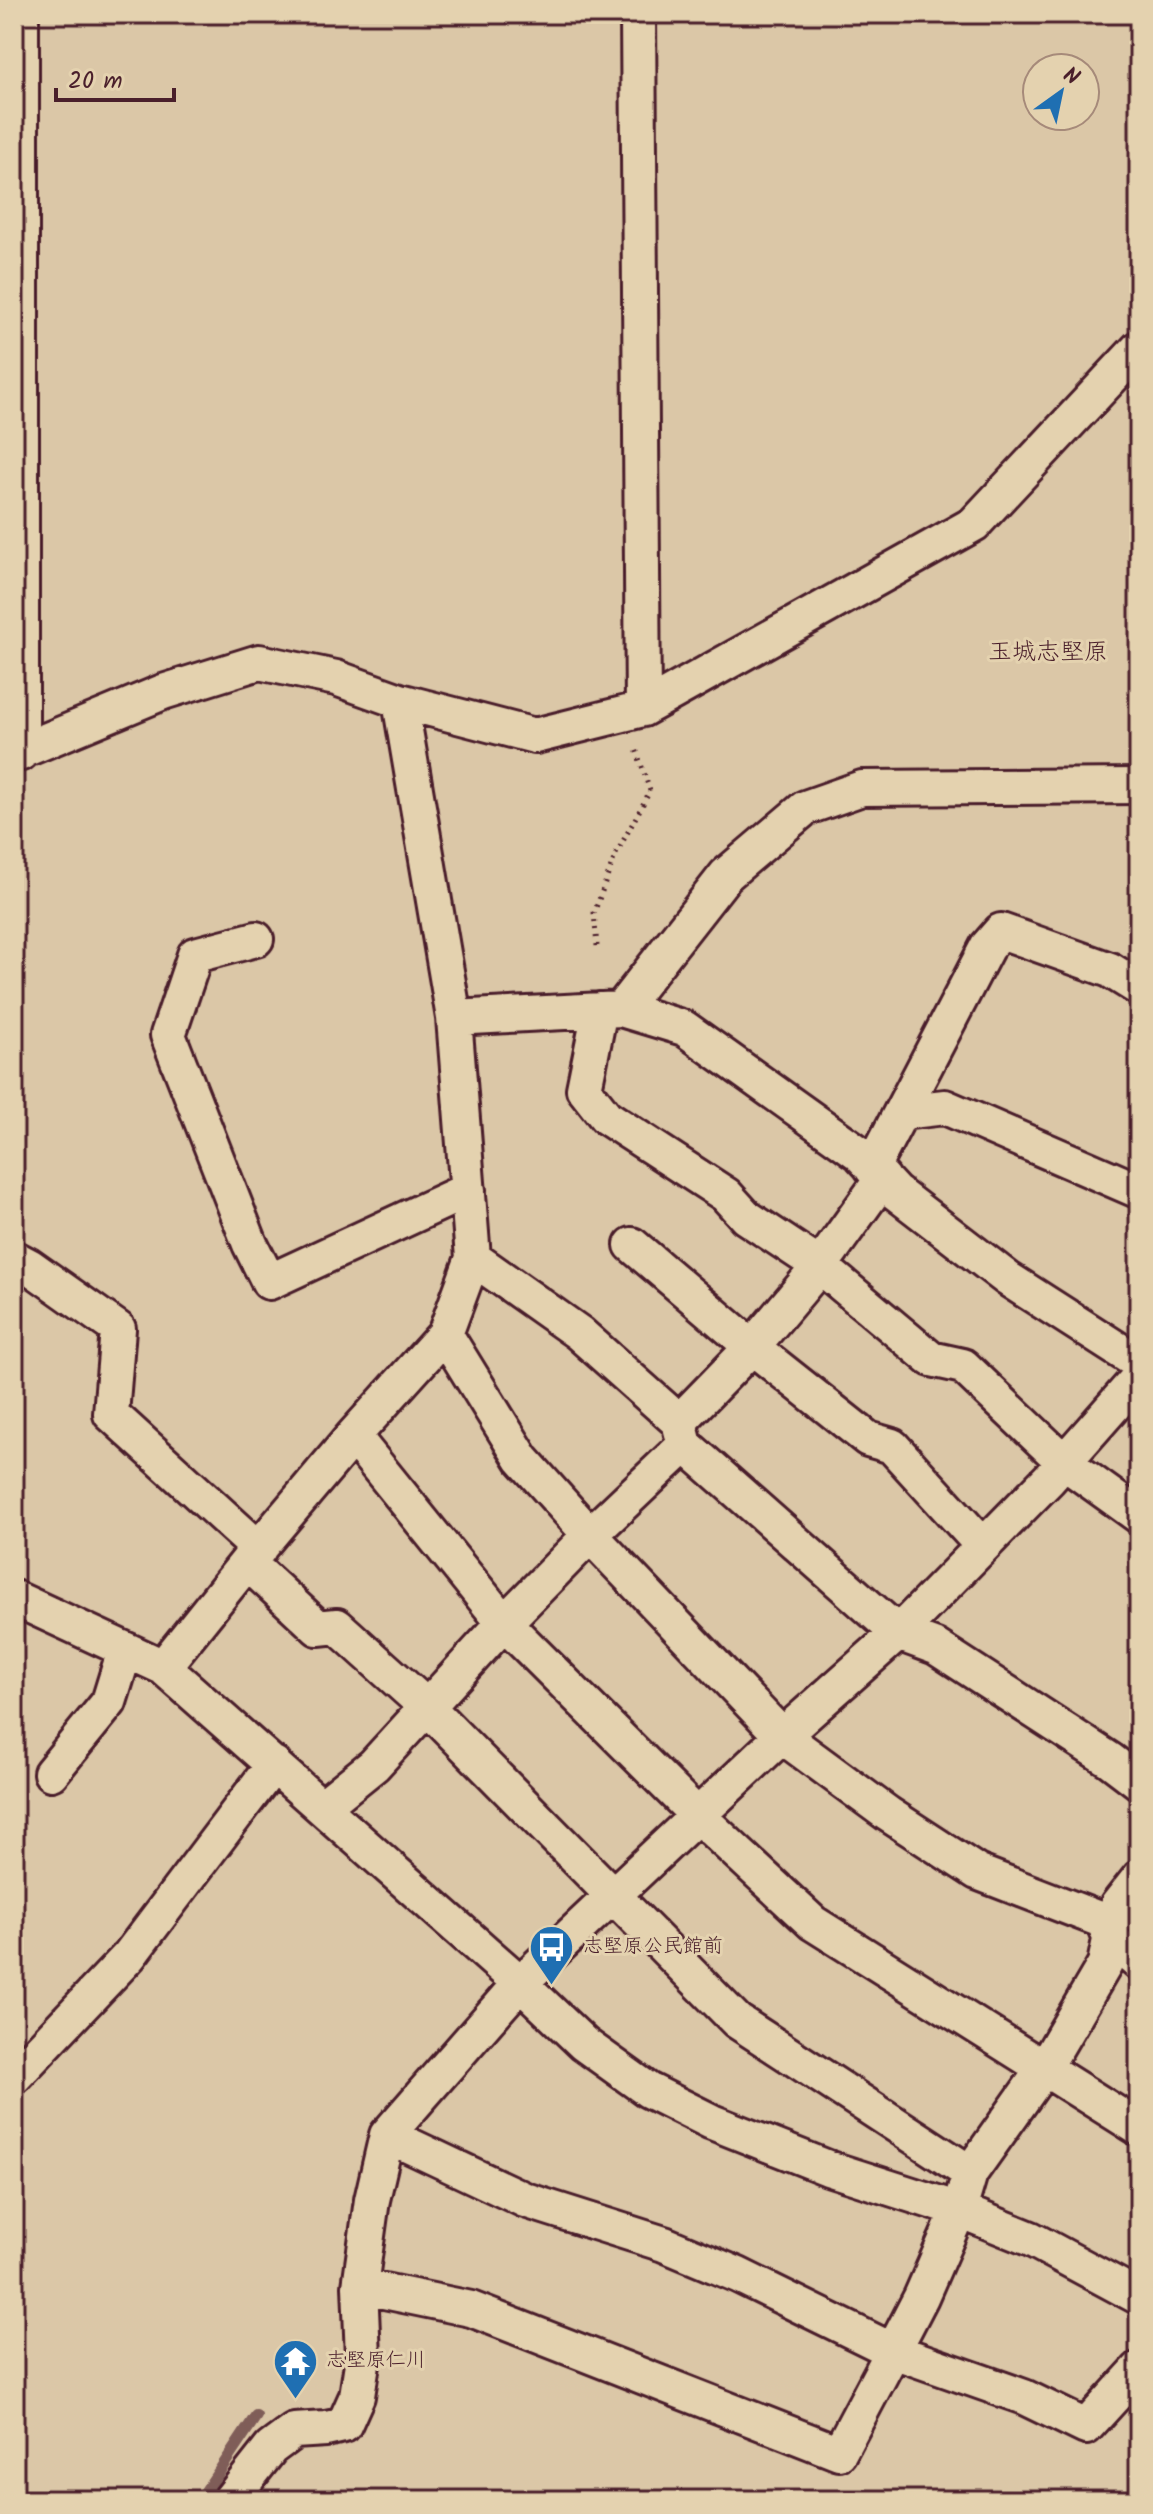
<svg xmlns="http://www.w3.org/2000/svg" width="1153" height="2514" viewBox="0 0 1153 2514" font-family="Kalam,'Klee One',sans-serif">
<rect width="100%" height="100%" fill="#dbc7a7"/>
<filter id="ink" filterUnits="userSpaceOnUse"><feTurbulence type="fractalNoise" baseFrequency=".0125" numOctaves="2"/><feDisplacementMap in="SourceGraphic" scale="16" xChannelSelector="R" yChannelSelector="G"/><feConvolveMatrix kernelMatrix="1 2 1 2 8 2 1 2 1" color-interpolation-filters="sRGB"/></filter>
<g filter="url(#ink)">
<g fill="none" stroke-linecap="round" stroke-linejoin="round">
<!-- stream -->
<path stroke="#7f5d59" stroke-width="12" d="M 200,2500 L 256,2416"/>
<defs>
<path id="street" d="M 638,14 L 643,709
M 400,701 L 454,1018 L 473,1258 L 579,1333 L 679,1422 L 685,1445 L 898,1633 L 936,1647 L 1110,1760 L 1139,1782
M 21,753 L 21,14
M 14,754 L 163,692 L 259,662 L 336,678 L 400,701 L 535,736 L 643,709 L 974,524 L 1139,348
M 256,939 L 195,955 L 168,1035 L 250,1244 L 269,1282 L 468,1190
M 621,1009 L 726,875 L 805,808 L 862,788 L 1139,786
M 600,1010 L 584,1089 L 606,1117 L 726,1195 L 746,1217 L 820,1266 L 931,1359 L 963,1366 L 1064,1462 L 1139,1516
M 454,1018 L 621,1009 L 684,1028 L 859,1153 L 895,1192 L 1008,1279 L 1139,1363
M 902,1112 L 945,1107 L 1139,1191
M 872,1168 L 987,947 L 1001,931 L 1110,970 L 1139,988
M 632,1245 L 752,1347 L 868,1439 L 892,1446 L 983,1546
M 14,1258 L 29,1266 L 118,1329 L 111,1414 L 259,1549
M 445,1334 L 522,1459 L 590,1535 L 782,1736 L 888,1814 L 977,1872 L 1104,1921 L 1110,1938 L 1139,1963
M 679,1422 L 752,1347 L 820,1266 L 883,1178
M 353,1436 L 504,1623 L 698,1816 L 813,1923 L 1139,2128
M 247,1562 L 318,1628 L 337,1626 L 427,1707 L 737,2021 L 970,2173
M 14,1598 L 163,1667 L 520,1983 L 584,2044 L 648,2090 L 712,2122 L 828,2168 L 959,2210 L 1031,2239 L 1139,2297
M 163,1667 L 247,1562 L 353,1436 L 445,1334 L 473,1258
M 51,1773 L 109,1702 L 125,1650
M 322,1807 L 374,1765 L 504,1623 L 590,1535 L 685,1445
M 14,2077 L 129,1956 L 274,1764
M 387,2135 L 525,2200 L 664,2244 L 738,2275 L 893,2351 L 921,2297 L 959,2210 L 970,2173 L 1043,2070 L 1105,1964 L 1117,1906 L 1139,1878
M 360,2286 L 471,2309 L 839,2453 L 893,2351 L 1024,2397 L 1086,2427 L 1139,2369
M 230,2500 L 271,2448 L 294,2431 L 326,2429 L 344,2425 L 357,2396 L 363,2357 L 360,2286 L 372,2200 L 387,2135 L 520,1983 L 782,1736 L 898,1633 L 1049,1479 L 1139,1377"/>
</defs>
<!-- street casing -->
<use href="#street" stroke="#4a1f2b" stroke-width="40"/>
<!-- path -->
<path stroke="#4a1f2b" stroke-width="5" stroke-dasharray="2 6" stroke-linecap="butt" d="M 597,946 L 594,913 L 615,856 L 650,791 L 636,749"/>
<!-- street -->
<use href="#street" stroke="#e4d2af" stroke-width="34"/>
</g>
</g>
<!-- icons -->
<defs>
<symbol id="bus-pin" viewBox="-11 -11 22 30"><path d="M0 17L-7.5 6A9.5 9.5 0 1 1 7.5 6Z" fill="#1f6fb2" stroke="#e4d2af"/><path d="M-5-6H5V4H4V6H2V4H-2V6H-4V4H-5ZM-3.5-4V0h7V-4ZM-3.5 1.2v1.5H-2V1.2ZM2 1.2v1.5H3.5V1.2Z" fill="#fff"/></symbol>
<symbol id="temple-pin" viewBox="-11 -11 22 30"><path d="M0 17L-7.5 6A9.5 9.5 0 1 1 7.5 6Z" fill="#1f6fb2" stroke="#e4d2af"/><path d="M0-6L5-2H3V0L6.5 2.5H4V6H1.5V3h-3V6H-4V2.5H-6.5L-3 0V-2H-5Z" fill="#fff"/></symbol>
</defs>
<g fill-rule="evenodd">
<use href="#bus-pin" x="526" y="1922" width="51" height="69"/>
<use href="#temple-pin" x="270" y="2336" width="51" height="69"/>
</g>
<g text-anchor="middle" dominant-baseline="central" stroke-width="6" stroke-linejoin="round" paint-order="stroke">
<!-- poi labels -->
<g font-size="20" fill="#4a1f2b" stroke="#e4d2af" text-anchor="start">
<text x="583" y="1947">志堅原公民館前</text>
<text x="326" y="2361">志堅原仁川</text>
</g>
<!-- quarter labels -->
<g font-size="24" fill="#4a1f2b" stroke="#e4d2af">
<text x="1048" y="652">玉城志堅原</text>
</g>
</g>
<!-- margin -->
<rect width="1153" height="2514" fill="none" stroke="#e4d2af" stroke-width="48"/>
<rect x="24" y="24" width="1105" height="2466" fill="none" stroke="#4a1f2b" stroke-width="3" filter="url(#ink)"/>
<!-- north arrow -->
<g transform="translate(1061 92) rotate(33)"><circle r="38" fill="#e4d2af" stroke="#a68a7a" stroke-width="2"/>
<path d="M0-6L14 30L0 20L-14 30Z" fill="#1f6fb2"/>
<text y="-12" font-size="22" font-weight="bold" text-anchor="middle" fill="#4a1f2b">N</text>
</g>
<!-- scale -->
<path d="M56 88v12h118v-12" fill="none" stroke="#4a1f2b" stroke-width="4"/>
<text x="68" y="88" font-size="24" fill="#4a1f2b" stroke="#e4d2af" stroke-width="6" paint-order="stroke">20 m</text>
</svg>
